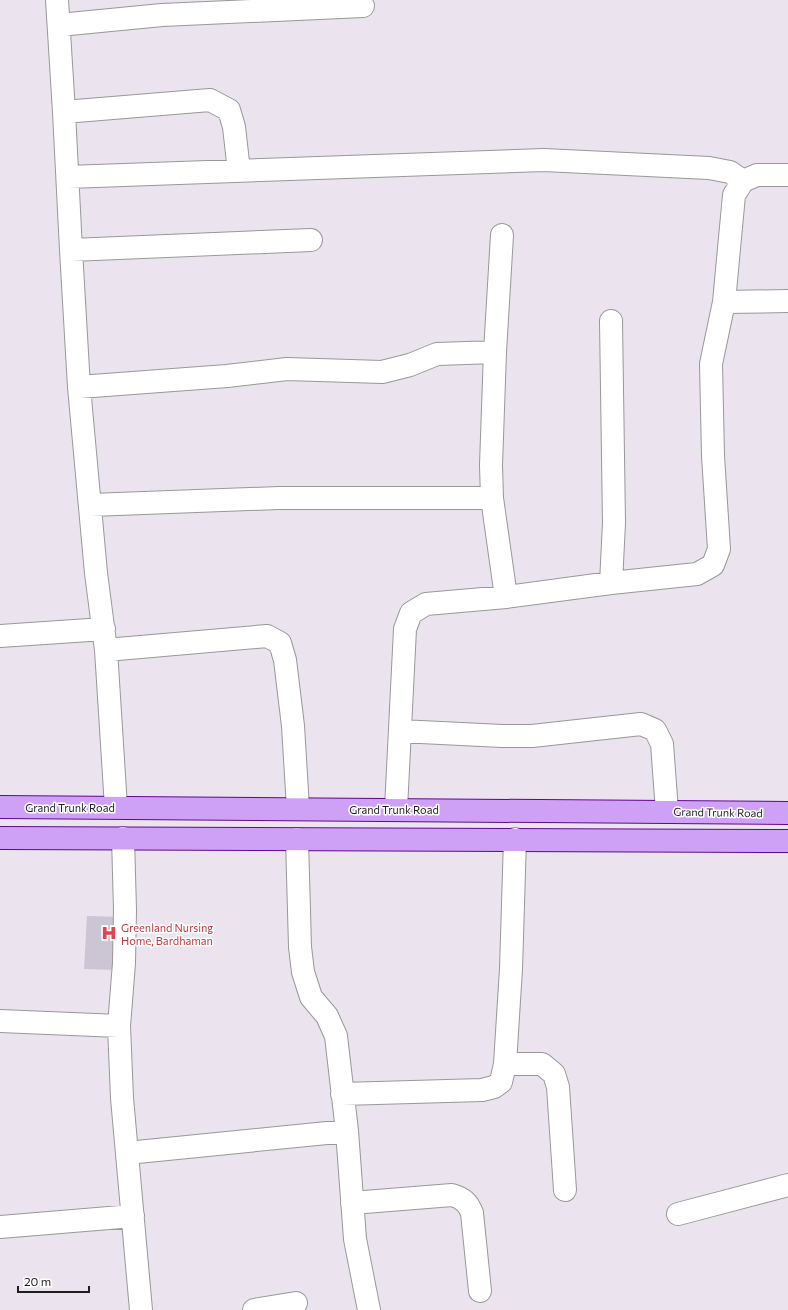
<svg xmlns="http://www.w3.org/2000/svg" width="788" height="1310" viewBox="0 0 788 1310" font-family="Commissioner,sans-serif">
<rect width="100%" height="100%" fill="#ebe4ee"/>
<!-- building -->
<path fill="#cbc5d4" d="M 87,916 L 122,917 L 119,970 L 84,969 Z"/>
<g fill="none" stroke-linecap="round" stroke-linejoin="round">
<defs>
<path id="street" d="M 57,0 L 64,112 L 71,250 L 79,387 L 96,573 L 106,650 L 116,807
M 59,25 L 162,15 L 363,6
M 64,112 L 210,100 L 229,110 L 234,127 L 239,171
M 68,177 L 544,160 L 709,168 L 730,172 L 743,181
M 502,235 L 495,352 L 491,465 L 492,498 L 506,597
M 71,250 L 311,240
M 724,302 L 788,301
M 79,387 L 227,376 L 287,369 L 382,372 L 410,365 L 437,354 L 495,352
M 91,505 L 279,498 L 492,498
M 611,583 L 614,523 L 611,321
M 0,636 L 104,629
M 106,650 L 267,636 L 280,643 L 285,660 L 293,726 L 298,808
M 400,731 L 502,736 L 532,736 L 641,724 L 655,730 L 662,744 L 667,811
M 396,809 L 405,629 L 411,613 L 426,604 L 506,597 L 611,583 L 697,574 L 713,565 L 719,549 L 713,456 L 711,364 L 724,302 L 734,195 L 743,181 L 757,175 L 788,175
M 123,838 L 125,910 L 124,963 L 119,1026 L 122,1098 L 141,1310
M 297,839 L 300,947 L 303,972 L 311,997 L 327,1016 L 336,1036 L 347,1131 L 355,1239 L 369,1310
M 0,1021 L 119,1026
M 505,1064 L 542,1064 L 554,1074 L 558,1087 L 565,1190
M 342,1094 L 482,1090 L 494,1087 L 501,1082 L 505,1064 L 511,969 L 515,839
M 127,1153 L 347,1131
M 352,1203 L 452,1195 C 463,1198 468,1203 472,1213 L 480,1291
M 678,1214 L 788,1185
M 0,1227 L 133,1216
M 254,1310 L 296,1303"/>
<path id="primary" d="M 0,807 L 788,813
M 0,838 L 788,841"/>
</defs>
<!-- street casing -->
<use href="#street" stroke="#989898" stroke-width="24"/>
<!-- primary casing -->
<use href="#primary" stroke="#5f098f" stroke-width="24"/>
<!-- street -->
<use href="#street" stroke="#fff" stroke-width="22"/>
<!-- primary -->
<use href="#primary" stroke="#cfa1f6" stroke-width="22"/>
</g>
<!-- icons -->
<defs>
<symbol id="hospital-bare" viewBox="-9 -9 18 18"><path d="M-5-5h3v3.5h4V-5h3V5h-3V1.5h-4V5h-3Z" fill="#e0444e" stroke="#fff" stroke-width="2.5" paint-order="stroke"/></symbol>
</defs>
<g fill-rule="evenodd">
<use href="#hospital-bare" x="98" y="922" width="22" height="22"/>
</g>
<g text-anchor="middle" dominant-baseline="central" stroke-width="3" stroke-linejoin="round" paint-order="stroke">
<!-- street labels -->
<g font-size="11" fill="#1e1e1e" stroke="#fff">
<text x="70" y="807">Grand Trunk Road</text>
<text x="394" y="809">Grand Trunk Road</text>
<text transform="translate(718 812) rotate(1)">Grand Trunk Road</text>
</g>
<!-- health labels -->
<g font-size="11" fill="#be3a42" stroke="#fff" text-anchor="start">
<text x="121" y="927">Greenland Nursing<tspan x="121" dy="13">Home, Bardhaman</tspan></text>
</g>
</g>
<!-- scale -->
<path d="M18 1286v6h71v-6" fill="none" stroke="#1e1e1e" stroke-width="2"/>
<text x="24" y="1286" font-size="12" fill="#1e1e1e" stroke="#ffffff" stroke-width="3" paint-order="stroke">20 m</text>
</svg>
